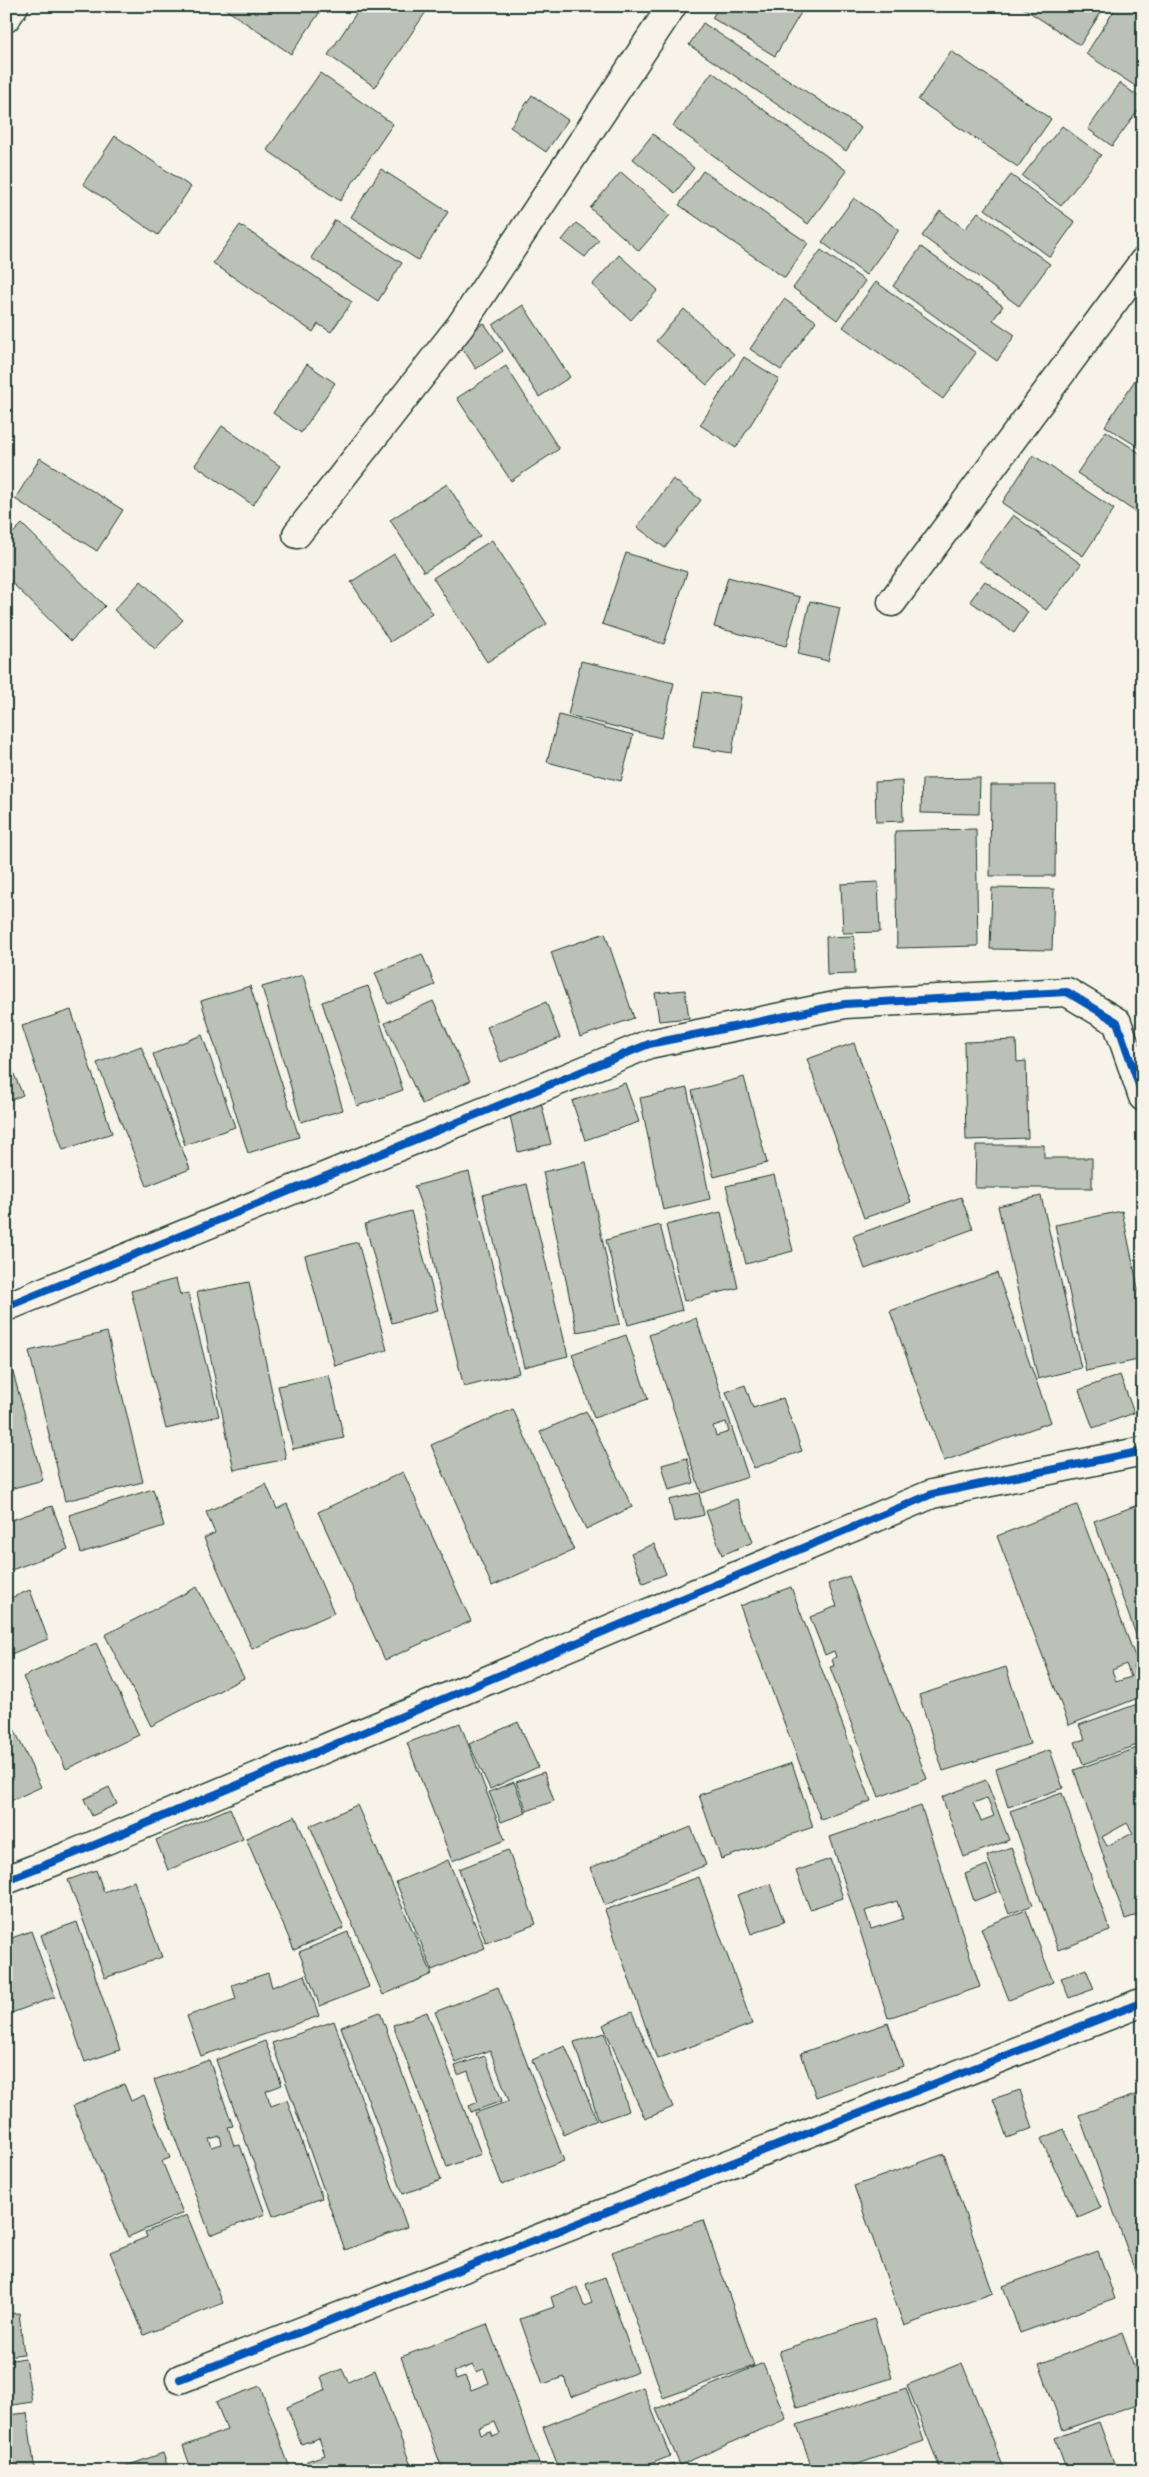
<svg xmlns="http://www.w3.org/2000/svg" width="1149" height="2477" viewBox="0 0 1149 2477" font-family="'Patrick Hand',sans-serif">
<rect width="100%" height="100%" fill="#f7f3e8"/>
<filter id="ink" filterUnits="userSpaceOnUse"><feTurbulence type="fractalNoise" baseFrequency=".02" numOctaves="2"/><feDisplacementMap in="SourceGraphic" scale="10" xChannelSelector="R" yChannelSelector="G"/><feConvolveMatrix kernelMatrix="1 2 1 2 8 2 1 2 1" color-interpolation-filters="sRGB"/></filter>
<g filter="url(#ink)">
<!-- building -->
<path fill="#bbc1b6" stroke="#1f3d34" fill-rule="evenodd" d="M 221,6 L 324,6 L 291,54 Z
M 361,6 L 430,6 L 375,87 L 328,55 Z
M 719,6 L 805,6 L 775,56 L 712,18 Z
M 1020,6 L 1105,6 L 1080,45 Z
M 1117,6 L 1133,6 L 1143,13 L 1143,91 L 1086,54 Z
M 703,23 L 861,128 L 846,151 L 689,45 Z
M 951,51 L 1051,119 L 1018,167 L 918,100 Z
M 712,72 L 847,171 L 808,224 L 673,126 Z
M 320,73 L 393,124 L 340,201 L 267,150 Z
M 1120,83 L 1143,100 L 1143,104 L 1112,146 L 1088,129 Z
M 532,95 L 568,120 L 546,152 L 510,127 Z
M 1062,126 L 1101,155 L 1061,206 L 1022,176 Z
M 653,134 L 694,168 L 675,193 L 633,159 Z
M 115,136 L 191,187 L 158,235 L 83,184 Z
M 381,169 L 448,212 L 418,260 L 351,217 Z
M 703,171 L 808,243 L 785,278 L 679,205 Z
M 621,172 L 670,215 L 639,251 L 590,208 Z
M 1011,175 L 1075,222 L 1050,257 L 985,209 Z
M 854,198 L 899,230 L 866,275 L 822,242 Z
M 940,211 L 965,229 L 978,212 L 1050,264 L 1019,306 L 922,236 Z
M 335,220 L 402,263 L 378,301 L 311,258 Z
M 576,223 L 599,240 L 585,257 L 562,240 Z
M 240,225 L 352,302 L 331,332 L 318,324 L 313,332 L 213,263 Z
M 921,247 L 1003,306 L 993,320 L 1015,335 L 997,361 L 893,286 Z
M 821,250 L 865,281 L 837,320 L 793,288 Z
M 619,255 L 658,290 L 631,320 L 592,285 Z
M 876,282 L 976,353 L 943,399 L 843,327 Z
M 784,299 L 816,321 L 781,370 L 750,349 Z
M 523,305 L 570,377 L 539,397 L 493,325 Z
M 684,309 L 734,354 L 707,385 L 656,341 Z
M 484,323 L 503,351 L 476,369 L 458,341 Z
M 744,357 L 779,379 L 736,448 L 700,425 Z
M 307,364 L 335,383 L 301,433 L 273,413 Z
M 506,366 L 559,449 L 511,481 L 457,398 Z
M 1135,380 L 1143,384 L 1143,450 L 1105,426 Z
M 222,426 L 280,466 L 253,505 L 195,465 Z
M 1106,431 L 1143,455 L 1143,517 L 1077,473 Z
M 1033,455 L 1114,509 L 1083,556 L 1002,503 Z
M 40,458 L 123,510 L 97,551 L 15,499 Z
M 673,479 L 701,500 L 665,548 L 637,527 Z
M 447,484 L 480,536 L 424,572 L 390,520 Z
M 1013,515 L 1081,564 L 1046,610 L 979,561 Z
M 22,524 L 105,606 L 71,641 L 6,577 L 6,540 Z
M 492,540 L 547,624 L 487,662 L 433,578 Z
M 626,553 L 687,572 L 664,644 L 602,624 Z
M 394,554 L 433,614 L 390,642 L 351,582 Z
M 728,577 L 800,597 L 786,646 L 714,627 Z
M 141,581 L 183,620 L 155,649 L 114,610 Z
M 985,581 L 1028,612 L 1014,633 L 970,601 Z
M 1143,584 L 1143,595 L 1138,591 Z
M 810,601 L 840,608 L 828,661 L 798,654 Z
M 581,661 L 674,683 L 661,738 L 568,715 Z
M 702,692 L 741,697 L 732,753 L 693,747 Z
M 559,715 L 633,735 L 621,781 L 547,762 Z
M 980,778 L 979,814 L 921,813 L 922,779 Z
M 902,781 L 903,821 L 876,822 L 875,782 Z
M 991,785 L 1056,785 L 1055,876 L 990,876 Z
M 976,829 L 978,946 L 897,948 L 895,831 Z
M 878,882 L 880,932 L 843,933 L 841,884 Z
M 992,888 L 1054,889 L 1052,950 L 990,949 Z
M 605,933 L 634,1018 L 580,1037 L 551,952 Z
M 854,936 L 855,974 L 827,975 L 826,937 Z
M 422,954 L 435,985 L 388,1004 L 375,973 Z
M 303,975 L 343,1110 L 301,1122 L 262,987 Z
M 250,986 L 299,1137 L 248,1153 L 201,1001 Z
M 368,986 L 403,1090 L 357,1106 L 322,1002 Z
M 685,990 L 689,1018 L 659,1021 L 655,993 Z
M 433,1001 L 470,1081 L 422,1104 L 385,1023 Z
M 546,1002 L 560,1038 L 501,1062 L 487,1027 Z
M 71,1010 L 112,1133 L 63,1150 L 22,1026 Z
M 202,1035 L 235,1127 L 185,1145 L 153,1054 Z
M 1016,1040 L 1017,1062 L 1026,1061 L 1028,1138 L 966,1140 L 964,1042 Z
M 854,1043 L 911,1202 L 864,1218 L 807,1059 Z
M 141,1046 L 190,1169 L 147,1186 L 97,1063 Z
M 6,1056 L 23,1095 L 6,1102 Z
M 744,1077 L 767,1163 L 714,1177 L 692,1091 Z
M 625,1083 L 639,1122 L 585,1140 L 572,1101 Z
M 687,1088 L 710,1199 L 663,1210 L 640,1098 Z
M 541,1102 L 551,1144 L 518,1152 L 509,1111 Z
M 976,1145 L 1044,1145 L 1044,1158 L 1092,1158 L 1092,1188 L 975,1188 Z
M 586,1162 L 620,1324 L 577,1332 L 543,1172 Z
M 469,1172 L 519,1373 L 464,1387 L 437,1279 L 425,1215 L 414,1186 Z
M 774,1175 L 793,1251 L 746,1264 L 726,1186 Z
M 527,1184 L 568,1356 L 524,1367 L 483,1195 Z
M 1041,1196 L 1081,1368 L 1038,1379 L 998,1206 Z
M 961,1197 L 973,1229 L 865,1269 L 853,1236 Z
M 411,1211 L 438,1310 L 392,1323 L 365,1224 Z
M 1122,1211 L 1143,1312 L 1143,1359 L 1086,1371 L 1055,1225 Z
M 721,1212 L 738,1288 L 684,1301 L 666,1225 Z
M 660,1225 L 682,1310 L 628,1325 L 606,1240 Z
M 358,1242 L 387,1350 L 335,1366 L 305,1256 Z
M 997,1273 L 1051,1422 L 944,1461 L 890,1311 Z
M 176,1279 L 180,1295 L 188,1293 L 219,1416 L 166,1429 L 131,1291 Z
M 249,1282 L 286,1459 L 234,1470 L 197,1292 Z
M 696,1318 L 748,1477 L 701,1493 L 649,1335 ZM 726,1422 L 729,1432 L 716,1436 L 713,1426 Z
M 107,1332 L 143,1482 L 65,1501 L 29,1351 Z
M 626,1335 L 648,1399 L 594,1418 L 572,1354 Z
M 12,1369 L 43,1480 L 6,1490 L 6,1370 Z
M 329,1375 L 344,1438 L 293,1449 L 278,1386 Z
M 1120,1375 L 1134,1413 L 1093,1428 L 1079,1390 Z
M 745,1385 L 753,1408 L 783,1398 L 802,1451 L 754,1468 L 726,1392 Z
M 513,1409 L 574,1550 L 492,1586 L 431,1445 Z
M 586,1411 L 632,1507 L 586,1529 L 540,1432 Z
M 687,1458 L 694,1483 L 669,1490 L 662,1465 Z
M 403,1472 L 471,1621 L 385,1660 L 318,1512 Z
M 266,1484 L 277,1509 L 287,1504 L 334,1613 L 252,1649 L 204,1538 L 215,1533 L 206,1512 Z
M 153,1489 L 164,1526 L 81,1553 L 69,1515 Z
M 699,1493 L 704,1515 L 674,1522 L 669,1500 Z
M 737,1499 L 753,1542 L 722,1555 L 706,1511 Z
M 1143,1503 L 1143,1651 L 1142,1651 L 1094,1521 Z
M 1077,1505 L 1138,1664 L 1133,1666 L 1138,1677 L 1143,1677 L 1143,1696 L 1069,1725 L 997,1536 ZM 1126,1664 L 1131,1677 L 1116,1682 L 1112,1670 Z
M 52,1506 L 68,1549 L 6,1572 L 6,1522 Z
M 654,1544 L 666,1574 L 643,1583 L 631,1553 Z
M 849,1576 L 927,1779 L 879,1797 L 830,1667 L 834,1666 L 832,1659 L 836,1657 L 834,1651 L 825,1655 L 810,1617 L 837,1606 L 828,1584 Z
M 197,1587 L 244,1678 L 151,1726 L 105,1635 Z
M 791,1587 L 871,1801 L 821,1820 L 740,1606 Z
M 30,1590 L 48,1639 L 6,1656 L 6,1600 Z
M 96,1643 L 139,1735 L 66,1769 L 23,1677 Z
M 1006,1667 L 1030,1744 L 943,1771 L 919,1695 Z
M 1143,1702 L 1143,1743 L 1083,1764 L 1075,1742 L 1085,1739 L 1079,1725 Z
M 6,1711 L 41,1787 L 6,1803 Z
M 518,1722 L 538,1767 L 490,1789 L 469,1744 Z
M 460,1723 L 505,1840 L 452,1861 L 407,1743 Z
M 1143,1746 L 1143,1913 L 1125,1919 L 1074,1770 ZM 1127,1823 L 1133,1833 L 1107,1846 L 1102,1837 Z
M 1050,1750 L 1063,1788 L 1008,1807 L 996,1769 Z
M 792,1763 L 813,1827 L 721,1859 L 699,1795 Z
M 544,1772 L 554,1801 L 527,1811 L 516,1782 Z
M 986,1780 L 1009,1840 L 964,1857 L 942,1797 ZM 987,1798 L 994,1816 L 981,1821 L 973,1803 Z
M 514,1782 L 526,1813 L 501,1822 L 489,1792 Z
M 109,1787 L 117,1804 L 92,1816 L 84,1799 Z
M 1062,1793 L 1110,1931 L 1058,1950 L 1010,1811 Z
M 357,1805 L 432,1974 L 383,1995 L 310,1826 Z
M 921,1806 L 980,1987 L 888,2018 L 830,1837 ZM 897,1901 L 903,1919 L 871,1929 L 865,1911 Z
M 230,1808 L 243,1839 L 168,1870 L 156,1840 Z
M 295,1816 L 344,1928 L 294,1950 L 246,1838 Z
M 691,1827 L 706,1865 L 605,1905 L 590,1868 Z
M 1011,1847 L 1033,1905 L 1009,1914 L 987,1856 Z
M 508,1850 L 536,1924 L 486,1943 L 459,1869 Z
M 830,1859 L 843,1898 L 810,1909 L 796,1871 Z
M 448,1860 L 485,1948 L 432,1970 L 396,1882 Z
M 987,1865 L 997,1892 L 974,1901 L 965,1874 Z
M 96,1870 L 104,1892 L 134,1881 L 162,1957 L 105,1978 L 68,1880 Z
M 699,1877 L 752,2024 L 657,2059 L 605,1910 Z
M 770,1884 L 784,1922 L 751,1934 L 737,1895 Z
M 1026,1910 L 1053,1982 L 1009,2000 L 981,1928 Z
M 77,1922 L 120,2050 L 85,2062 L 41,1935 Z
M 31,1931 L 55,1997 L 6,2015 L 6,1940 Z
M 348,1932 L 369,1987 L 320,2006 L 299,1952 Z
M 1086,1969 L 1094,1989 L 1069,1998 L 1061,1978 Z
M 268,1973 L 272,1987 L 305,1975 L 319,2016 L 201,2056 L 187,2016 L 236,1999 L 232,1985 Z
M 498,1987 L 564,2161 L 502,2185 L 475,2113 L 509,2101 L 490,2050 L 456,2063 L 435,2012 Z
M 380,2012 L 441,2180 L 403,2194 L 341,2027 Z
M 427,2012 L 481,2154 L 447,2167 L 393,2025 Z
M 632,2012 L 673,2107 L 645,2119 L 603,2025 Z
M 334,2021 L 407,2227 L 345,2250 L 272,2043 Z
M 888,2023 L 903,2066 L 816,2097 L 801,2053 Z
M 605,2033 L 629,2111 L 599,2121 L 574,2042 Z
M 265,2041 L 282,2085 L 266,2091 L 271,2106 L 287,2100 L 322,2198 L 273,2216 L 216,2060 Z
M 565,2046 L 597,2120 L 564,2135 L 532,2060 Z
M 485,2056 L 502,2101 L 471,2112 L 469,2106 L 478,2102 L 468,2071 L 458,2075 L 455,2066 Z
M 209,2060 L 233,2126 L 228,2127 L 234,2146 L 240,2145 L 265,2214 L 210,2235 L 154,2080 ZM 220,2136 L 222,2144 L 212,2147 L 209,2139 Z
M 124,2084 L 131,2101 L 144,2095 L 170,2158 L 162,2161 L 183,2213 L 128,2237 L 73,2106 Z
M 1020,2090 L 1033,2128 L 1007,2138 L 993,2099 Z
M 1143,2092 L 1143,2284 L 1140,2285 L 1079,2115 Z
M 1064,2129 L 1101,2208 L 1078,2218 L 1041,2139 Z
M 944,2154 L 993,2293 L 904,2326 L 854,2186 Z
M 187,2215 L 223,2303 L 144,2335 L 110,2252 L 147,2237 L 145,2232 Z
M 703,2220 L 754,2366 L 663,2398 L 612,2252 Z
M 1098,2251 L 1115,2299 L 1020,2333 L 1003,2286 Z
M 605,2277 L 638,2372 L 571,2397 L 564,2377 L 543,2384 L 520,2319 L 554,2307 L 551,2297 L 577,2287 L 584,2306 L 592,2303 L 586,2284 Z
M 19,2313 L 24,2354 L 6,2356 L 6,2314 Z
M 874,2319 L 892,2378 L 797,2408 L 779,2351 Z
M 487,2324 L 542,2471 L 443,2471 L 401,2357 ZM 473,2365 L 476,2372 L 484,2369 L 489,2383 L 471,2390 L 465,2376 L 456,2379 L 454,2372 ZM 495,2422 L 500,2434 L 493,2437 L 491,2432 L 481,2435 L 479,2428 Z
M 1122,2333 L 1143,2391 L 1143,2402 L 1063,2430 L 1039,2364 Z
M 25,2358 L 32,2402 L 6,2406 L 6,2361 Z
M 763,2363 L 786,2419 L 680,2465 L 656,2409 Z
M 962,2363 L 1005,2471 L 941,2471 L 907,2385 Z
M 342,2369 L 348,2382 L 375,2370 L 413,2471 L 310,2471 L 307,2461 L 325,2455 L 319,2438 L 301,2444 L 287,2407 L 326,2390 L 321,2377 Z
M 260,2386 L 291,2471 L 192,2471 L 183,2446 L 227,2430 L 216,2402 Z
M 643,2387 L 670,2456 L 634,2471 L 560,2471 L 543,2427 Z
M 906,2388 L 924,2441 L 838,2471 L 813,2471 L 797,2425 Z
M 27,2413 L 35,2471 L 6,2471 L 6,2415 Z
M 1099,2422 L 1117,2471 L 1067,2471 L 1055,2438 Z
M 163,2453 L 169,2471 L 112,2471 Z
M 673,2463 L 676,2471 L 651,2471 Z"/>
<g fill="none" stroke-linecap="round" stroke-linejoin="round">
<defs>
<path id="minor" d="M 6,18 L 14,6
M 297,534 L 461,325 L 672,6
M 892,602 L 1143,262
M 6,1307 L 649,1044 L 845,1004 L 1067,992 L 1117,1022 L 1143,1097
M 6,1880 L 73,1854 L 932,1494 L 1143,1451
M 180,2379 L 1143,2002"/>
</defs>
<!-- minor casing -->
<use href="#minor" stroke="#1f3d34" stroke-width="31"/>
<!-- minor -->
<use href="#minor" stroke="#f7f3e8" stroke-width="28"/>
<defs>
<path id="cycleway" d="M 6,1307 L 649,1044 L 845,1004 L 1067,992 L 1117,1022 L 1143,1097
M 6,1880 L 73,1854 L 932,1494 L 1143,1451
M 180,2379 L 1143,2002"/>
</defs>
<!-- cycleway casing -->
<use href="#cycleway" stroke="#f7f3e8" stroke-width="11"/>
<!-- cycleway -->
<use href="#cycleway" stroke="#0057b8" stroke-width="8"/>
</g>
</g>
<!-- margin -->
<rect width="1149" height="2477" fill="none" stroke="#f7f3e8" stroke-width="25"/>
<rect x="12" y="12" width="1124" height="2452" fill="none" stroke="#1f3d34" stroke-width="2" filter="url(#ink)"/>
</svg>
